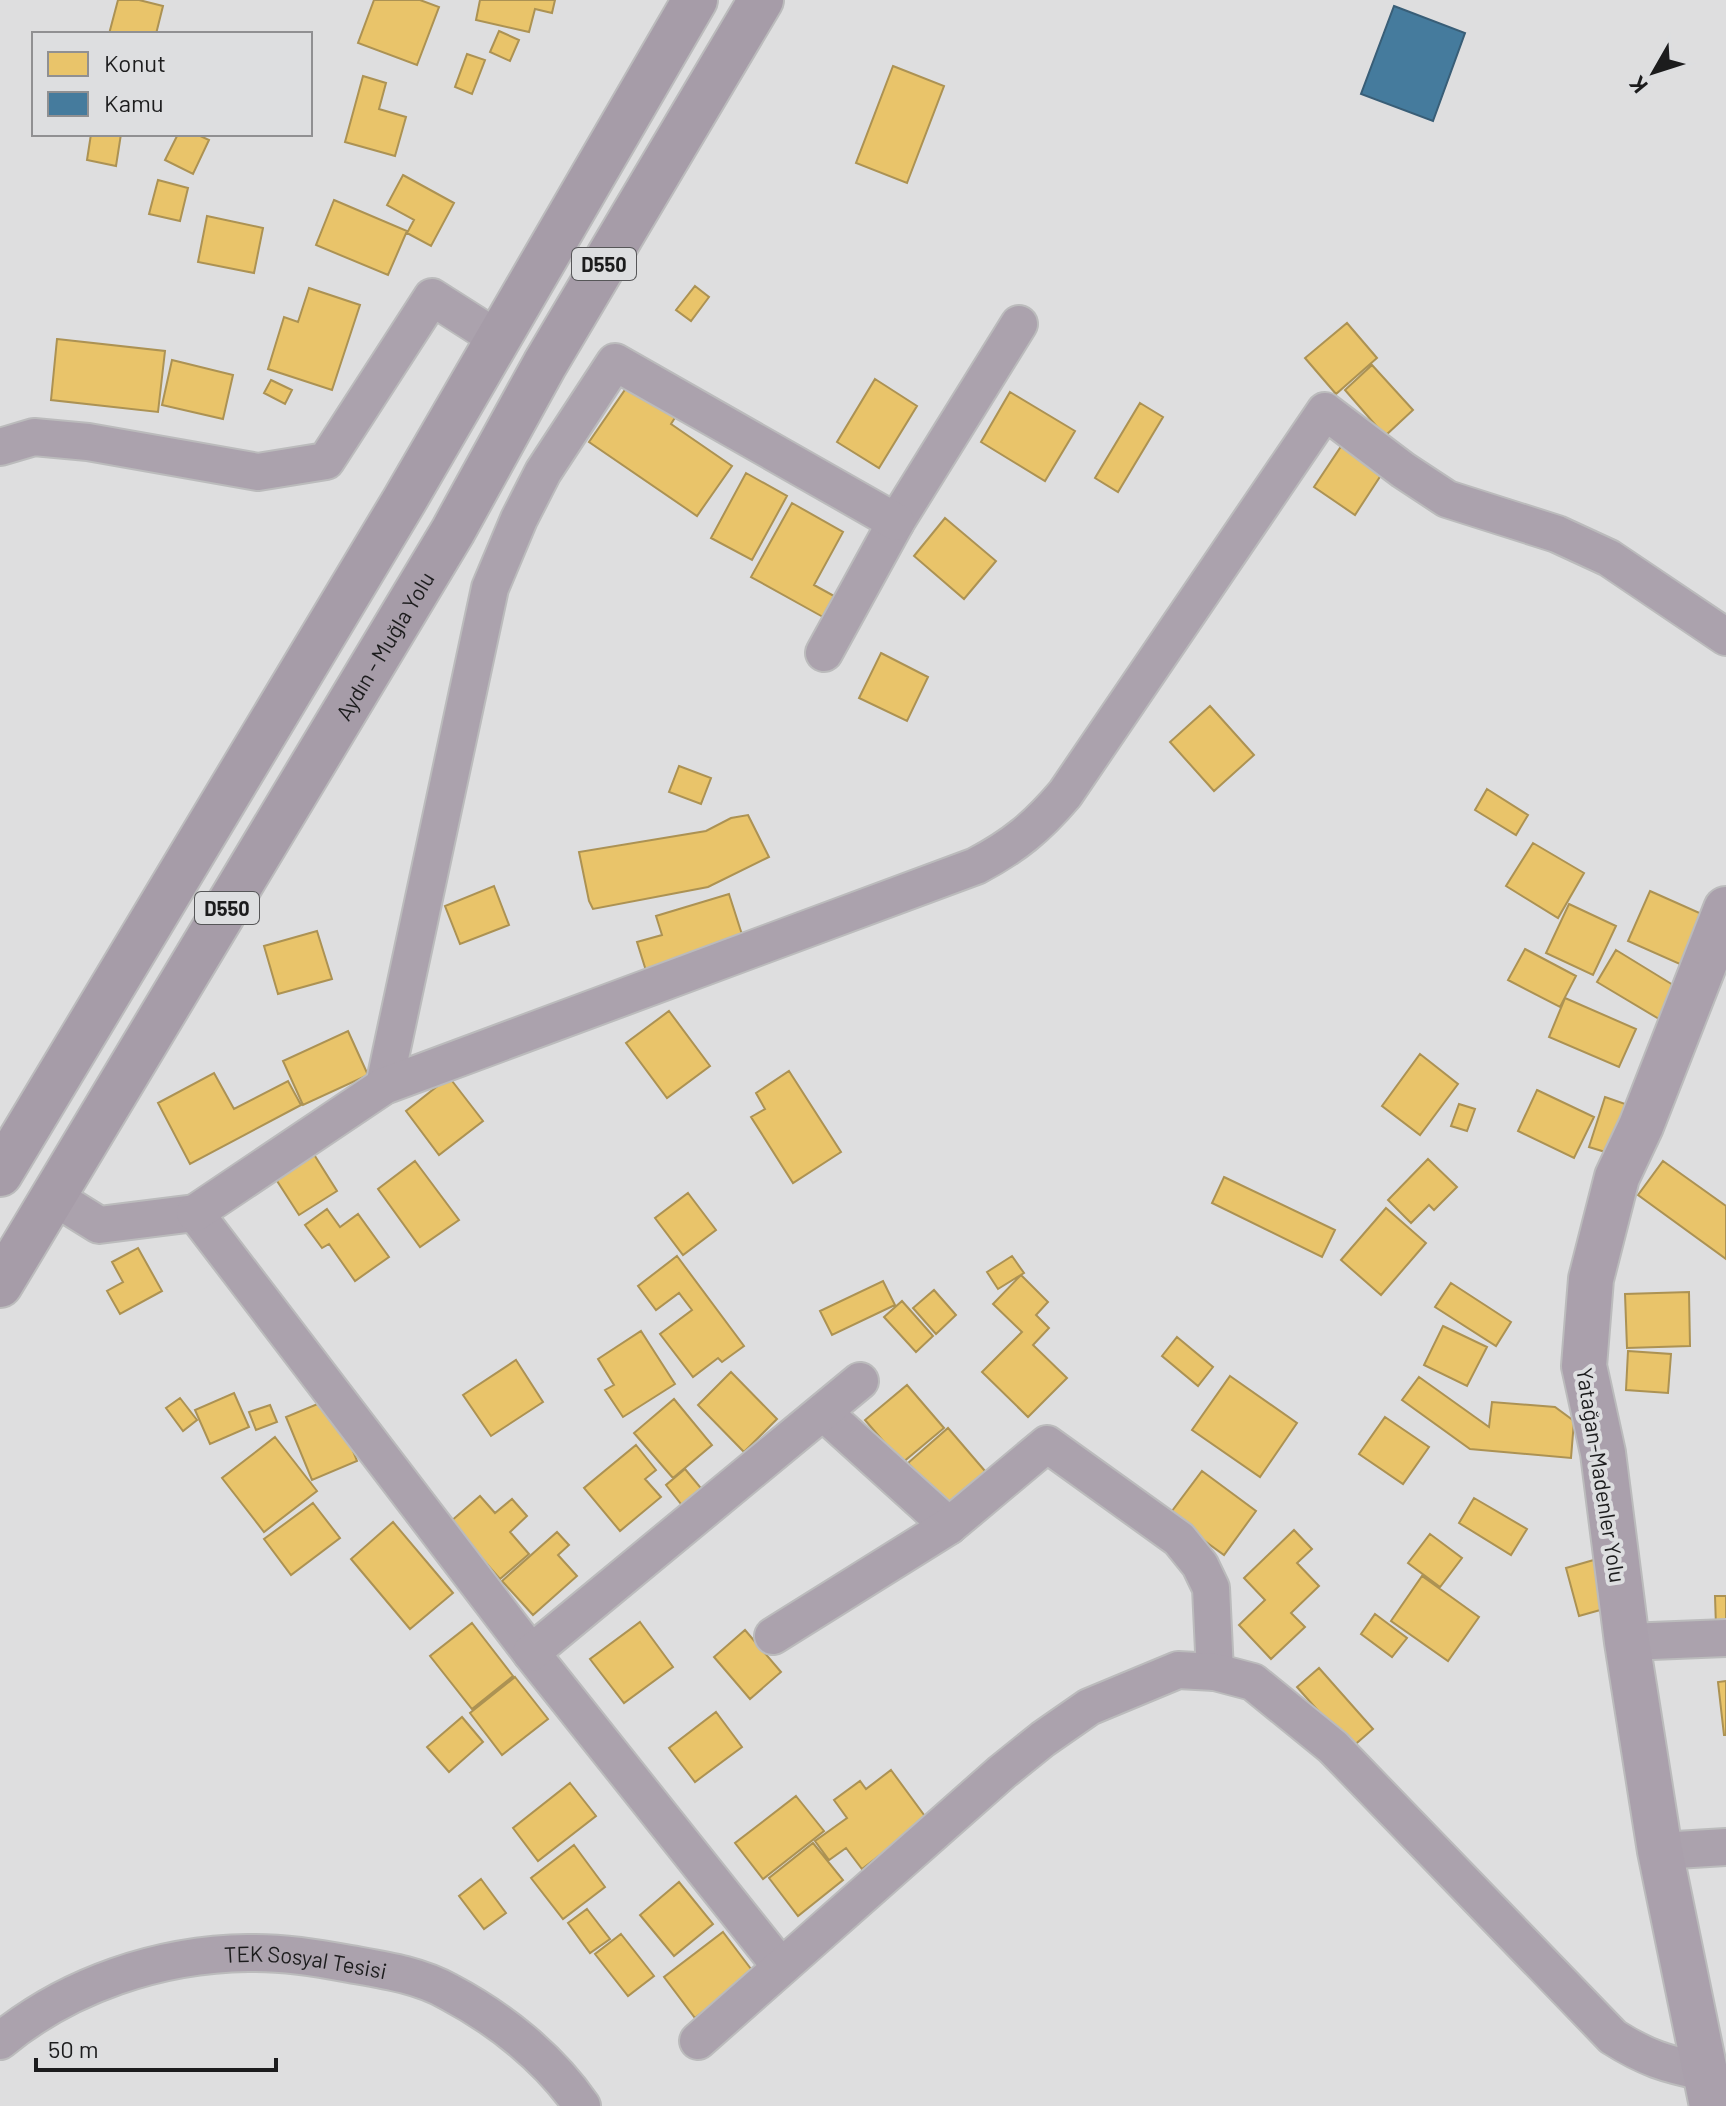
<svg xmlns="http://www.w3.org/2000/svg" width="1726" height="2106" viewBox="0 0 1726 2106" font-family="Barlow,sans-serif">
<rect width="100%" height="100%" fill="#dededf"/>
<!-- homes -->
<path fill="#e9c46a" stroke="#ac9253" stroke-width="2" d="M 118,0 L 139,0 L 163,6 L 156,34 L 109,34 Z
M 374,0 L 420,0 L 439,7 L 417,65 L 358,43 Z
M 480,0 L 555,0 L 552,13 L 535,9 L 529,32 L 476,20 Z
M 499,31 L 519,40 L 510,61 L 490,52 Z
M 467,54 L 485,60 L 472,94 L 455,87 Z
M 893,66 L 944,86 L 907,183 L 856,163 Z
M 363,76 L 386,83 L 379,109 L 406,117 L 395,156 L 345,142 Z
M 91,134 L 121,134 L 116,166 L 87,160 Z
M 178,134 L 196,134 L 209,140 L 193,174 L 165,160 Z
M 403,175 L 454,203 L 431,246 L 407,233 L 414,220 L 387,205 Z
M 158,180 L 188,188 L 180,221 L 149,214 Z
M 334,200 L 407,231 L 388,275 L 316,245 Z
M 207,216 L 263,228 L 254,273 L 198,262 Z
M 695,286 L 709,297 L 691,321 L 676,310 Z
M 309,288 L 360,305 L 332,390 L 268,369 L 284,317 L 298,322 Z
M 1347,323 L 1377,358 L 1336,394 L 1305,358 Z
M 57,339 L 165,351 L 158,412 L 51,400 Z
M 172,360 L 233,375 L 223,419 L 162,405 Z
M 1372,365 L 1413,410 L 1385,436 L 1345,390 Z
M 875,379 L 917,406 L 879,468 L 837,442 Z
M 271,380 L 292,390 L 285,404 L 264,393 Z
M 629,384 L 676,416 L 671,424 L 732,466 L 697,516 L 589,442 Z
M 1010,392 L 1075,431 L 1045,481 L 981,442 Z
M 1140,403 L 1163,417 L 1118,492 L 1095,478 Z
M 1342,445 L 1383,472 L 1355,515 L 1314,487 Z
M 746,473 L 787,496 L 752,560 L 711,538 Z
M 792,503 L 843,532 L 814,585 L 834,596 L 823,617 L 751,577 Z
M 945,518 L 996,561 L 964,599 L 914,556 Z
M 881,653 L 928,677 L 907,721 L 859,698 Z
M 1210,706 L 1254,755 L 1214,791 L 1170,742 Z
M 679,766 L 711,778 L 701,804 L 669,792 Z
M 1487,789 L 1528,815 L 1516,835 L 1475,810 Z
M 748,815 L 769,857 L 708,887 L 593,909 L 589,901 L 579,852 L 706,831 L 731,818 Z
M 1533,843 L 1584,873 L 1558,918 L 1506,886 Z
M 494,886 L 509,925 L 460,944 L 445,906 Z
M 1650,891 L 1704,915 L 1682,965 L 1628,941 Z
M 729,894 L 746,947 L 648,977 L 637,942 L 662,935 L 656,916 Z
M 1569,904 L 1616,926 L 1593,975 L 1546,953 Z
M 317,931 L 332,979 L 278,994 L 264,946 Z
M 1525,949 L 1576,976 L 1560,1007 L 1508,980 Z
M 1616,950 L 1678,988 L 1659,1019 L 1597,982 Z
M 1565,998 L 1636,1029 L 1619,1067 L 1549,1037 Z
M 669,1011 L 710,1066 L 667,1098 L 626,1043 Z
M 348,1031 L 368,1075 L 303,1105 L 283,1061 Z
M 1420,1054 L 1458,1084 L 1420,1135 L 1382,1106 Z
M 789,1071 L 841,1152 L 793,1183 L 751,1117 L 765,1109 L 756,1093 Z
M 214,1073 L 234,1109 L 288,1081 L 301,1105 L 190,1164 L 158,1103 Z
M 449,1077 L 483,1121 L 439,1155 L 406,1111 Z
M 1537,1090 L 1594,1117 L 1574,1158 L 1518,1131 Z
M 1605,1097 L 1631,1106 L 1615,1155 L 1589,1147 Z
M 1459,1104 L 1475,1109 L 1467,1131 L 1451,1126 Z
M 308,1145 L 337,1191 L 299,1215 L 270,1170 Z
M 1428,1159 L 1457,1187 L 1434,1210 L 1429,1205 L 1411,1223 L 1388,1200 Z
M 415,1161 L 459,1220 L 420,1247 L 378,1189 Z
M 1663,1161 L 1726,1206 L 1726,1259 L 1638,1195 Z
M 1224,1177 L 1335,1230 L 1322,1257 L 1212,1203 Z
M 688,1193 L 716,1230 L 683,1255 L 655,1218 Z
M 1386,1208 L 1426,1243 L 1381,1295 L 1341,1260 Z
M 327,1209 L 340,1227 L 358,1214 L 389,1257 L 355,1281 L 329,1244 L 322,1248 L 305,1225 Z
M 138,1248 L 162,1291 L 120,1314 L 107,1291 L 123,1282 L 112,1262 Z
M 677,1256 L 744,1346 L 722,1362 L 718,1358 L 693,1377 L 660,1334 L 692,1310 L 679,1293 L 656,1310 L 638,1286 Z
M 1012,1256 L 1024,1273 L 998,1289 L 987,1272 Z
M 1021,1275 L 1048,1302 L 1036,1315 L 1049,1328 L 1033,1345 L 1067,1378 L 1028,1417 L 982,1372 L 1022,1332 L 993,1304 Z
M 883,1281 L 895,1305 L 832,1335 L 820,1311 Z
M 1451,1283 L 1511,1322 L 1496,1346 L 1435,1307 Z
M 934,1290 L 956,1315 L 936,1334 L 913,1308 Z
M 1689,1292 L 1690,1346 L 1627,1348 L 1625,1294 Z
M 902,1301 L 933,1336 L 916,1352 L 884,1317 Z
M 1443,1326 L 1487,1347 L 1467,1386 L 1424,1365 Z
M 641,1331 L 675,1384 L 623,1417 L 605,1390 L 614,1385 L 598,1359 Z
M 1177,1337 L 1213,1367 L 1198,1386 L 1162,1356 Z
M 1628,1351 L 1671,1354 L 1668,1393 L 1626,1390 Z
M 516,1360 L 543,1402 L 491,1436 L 463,1395 Z
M 731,1372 L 777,1419 L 744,1452 L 698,1405 Z
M 1230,1376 L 1297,1423 L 1260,1477 L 1192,1430 Z
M 1419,1377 L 1489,1427 L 1492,1402 L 1555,1407 L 1574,1421 L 1571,1458 L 1470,1449 L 1402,1400 Z
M 907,1385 L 944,1428 L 902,1463 L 865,1420 Z
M 234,1393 L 249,1427 L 210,1444 L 195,1410 Z
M 180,1398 L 197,1420 L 183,1431 L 166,1408 Z
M 332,1398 L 357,1461 L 312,1480 L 286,1417 Z
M 674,1399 L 712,1445 L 673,1478 L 634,1433 Z
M 270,1405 L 277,1422 L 256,1430 L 249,1412 Z
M 1385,1417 L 1429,1447 L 1403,1484 L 1359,1454 Z
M 948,1428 L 991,1478 L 951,1512 L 908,1463 Z
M 275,1437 L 317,1491 L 264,1532 L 222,1478 Z
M 636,1445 L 656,1470 L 645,1479 L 661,1497 L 620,1531 L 584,1488 Z
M 685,1469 L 705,1493 L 685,1509 L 666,1485 Z
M 1202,1471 L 1256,1511 L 1224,1555 L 1169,1515 Z
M 480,1496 L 495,1513 L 512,1499 L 527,1516 L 510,1532 L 529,1554 L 500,1579 L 450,1522 Z
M 1474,1498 L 1527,1529 L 1511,1555 L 1459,1523 Z
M 313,1503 L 340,1538 L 291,1575 L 264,1539 Z
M 393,1522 L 453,1593 L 410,1629 L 351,1559 Z
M 1294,1530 L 1312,1549 L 1297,1563 L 1319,1586 L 1291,1613 L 1305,1627 L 1271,1659 L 1239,1625 L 1265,1600 L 1244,1578 Z
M 557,1532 L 569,1545 L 558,1555 L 577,1576 L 533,1615 L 502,1581 Z
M 1430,1534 L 1462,1558 L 1440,1587 L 1408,1563 Z
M 1604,1557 L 1618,1605 L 1579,1616 L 1566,1568 Z
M 1422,1576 L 1479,1617 L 1448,1661 L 1391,1621 Z
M 1715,1596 L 1726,1596 L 1726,1627 L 1716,1627 Z
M 1375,1614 L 1407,1638 L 1392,1657 L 1361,1634 Z
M 640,1622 L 673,1667 L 624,1703 L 590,1659 Z
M 472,1623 L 513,1676 L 472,1709 L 430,1656 Z
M 745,1630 L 781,1672 L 750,1699 L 714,1657 Z
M 1319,1668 L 1373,1729 L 1351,1748 L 1297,1687 Z
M 515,1677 L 548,1719 L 502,1755 L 470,1713 Z
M 1726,1681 L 1726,1735 L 1724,1735 L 1718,1682 Z
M 716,1712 L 742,1747 L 695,1782 L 669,1748 Z
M 462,1717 L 483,1742 L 449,1772 L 427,1747 Z
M 891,1770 L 927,1819 L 862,1869 L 846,1848 L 829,1860 L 815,1841 L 847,1818 L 834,1800 L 860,1781 L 866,1789 Z
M 570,1783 L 596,1816 L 538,1861 L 513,1828 Z
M 796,1796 L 824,1831 L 763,1879 L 735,1843 Z
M 813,1843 L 843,1880 L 798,1916 L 769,1878 Z
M 574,1845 L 605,1887 L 563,1919 L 531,1878 Z
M 481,1879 L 506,1913 L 484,1929 L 459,1896 Z
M 679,1882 L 713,1924 L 674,1956 L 640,1915 Z
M 587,1909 L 610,1939 L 590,1953 L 568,1923 Z
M 723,1932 L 754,1973 L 695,2018 L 664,1977 Z
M 621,1934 L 654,1976 L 628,1996 L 595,1954 Z"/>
<!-- public -->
<path fill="#457b9d" stroke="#395e77" stroke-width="2" d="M 1394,6 L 1465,33 L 1433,121 L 1361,94 Z"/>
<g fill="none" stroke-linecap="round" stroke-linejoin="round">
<defs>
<g id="street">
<path d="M 0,447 L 34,437 L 88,442 L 258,472 L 326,461 L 432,297 L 498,339"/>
<path d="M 824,653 L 896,522 L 1019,324"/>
<path d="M 384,1086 L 490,588 L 519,519 L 543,472 L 615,362 L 896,522"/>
<path d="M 54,1197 L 99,1225 L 195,1213 L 531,1653 L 781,1967"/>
<path d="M 195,1213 L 384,1086 L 976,866 C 1014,846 1037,827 1065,794 L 1325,411 L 1403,470 L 1447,499 L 1557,534 L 1609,558 L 1726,637"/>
<path d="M 823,1412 L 949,1526"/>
<path d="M 773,1636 L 949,1526 L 1047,1444 L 1179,1539 L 1200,1565 L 1211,1588 L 1215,1672"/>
<path d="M 1627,1642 L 1726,1638"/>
<path d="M 531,1653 L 860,1381"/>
<path d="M 1660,1851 L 1726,1847"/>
<path id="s1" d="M 0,2041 C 68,1985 159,1954 248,1953 C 282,1952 317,1958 350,1964 C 384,1970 419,1975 449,1992 C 500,2019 549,2058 582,2106"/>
<path d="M 698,2041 L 1002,1772 L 1043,1739 L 1089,1707 L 1178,1670 L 1215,1672 L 1253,1682 L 1333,1747 L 1613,2037 C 1646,2058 1666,2064 1704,2072"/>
</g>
<path id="secondary" d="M 1712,2106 L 1660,1851 L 1627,1642 L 1603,1453 L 1584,1366 L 1591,1279 L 1617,1177 L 1641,1126 L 1726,909"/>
<g id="highway">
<path d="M 0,1174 L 404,501 L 695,0"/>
<path id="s2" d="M 0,1285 L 453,531 L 545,364 L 761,0"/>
</g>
</defs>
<!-- street casing -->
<use href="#street" stroke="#bbbbbc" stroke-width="40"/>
<!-- secondary casing -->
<use href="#secondary" stroke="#bbbbbc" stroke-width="48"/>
<!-- highway casing -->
<use href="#highway" stroke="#bbbbbc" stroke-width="48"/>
<!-- street -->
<use href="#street" stroke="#aba2ad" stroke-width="36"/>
<!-- secondary -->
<use href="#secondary" stroke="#aaa0ac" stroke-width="44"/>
<!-- highway -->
<use href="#highway" stroke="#a69ca8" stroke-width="44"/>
</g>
<g text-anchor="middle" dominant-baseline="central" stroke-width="8" stroke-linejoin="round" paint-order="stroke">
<!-- shield labels -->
<g fill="#dddee0" stroke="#565658" stroke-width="2">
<rect x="572" y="248" width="64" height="32" rx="6"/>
<rect x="195" y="892" width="64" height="32" rx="6"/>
</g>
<g font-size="20" font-weight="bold" fill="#1c1c1d">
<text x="604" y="264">D550</text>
<text x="227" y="908">D550</text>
</g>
<!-- street labels -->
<g font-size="22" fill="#1c1c1d" stroke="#dddee0">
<text stroke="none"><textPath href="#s2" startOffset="746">Aydın - Muğla Yolu</textPath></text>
<text transform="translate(1602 1475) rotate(81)">Yatağan-Madenler Yolu</text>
<text stroke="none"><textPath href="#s1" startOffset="326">TEK Sosyal Tesisi</textPath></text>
</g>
</g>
<!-- legend -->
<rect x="32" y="32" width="280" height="104" fill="#dddee0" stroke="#909092" stroke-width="2"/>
<rect x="48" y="52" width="40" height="24" fill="#e9c46a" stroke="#909092" stroke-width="2"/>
<text x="104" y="72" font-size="24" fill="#1c1c1d">Konut</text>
<rect x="48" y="92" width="40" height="24" fill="#457b9d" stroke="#909092" stroke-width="2"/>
<text x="104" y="112" font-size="24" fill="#1c1c1d">Kamu</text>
<!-- north arrow -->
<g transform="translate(1654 72) rotate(231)" stroke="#dddee0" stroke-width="6" paint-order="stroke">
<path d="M0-6L14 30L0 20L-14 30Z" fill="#1c1c1d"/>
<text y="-12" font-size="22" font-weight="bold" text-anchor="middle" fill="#1c1c1d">K</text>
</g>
<!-- scale -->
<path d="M36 2058v12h240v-12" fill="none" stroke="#1c1c1d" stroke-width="4"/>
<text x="48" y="2058" font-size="24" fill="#1c1c1d" stroke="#dddee0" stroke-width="6" paint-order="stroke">50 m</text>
</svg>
